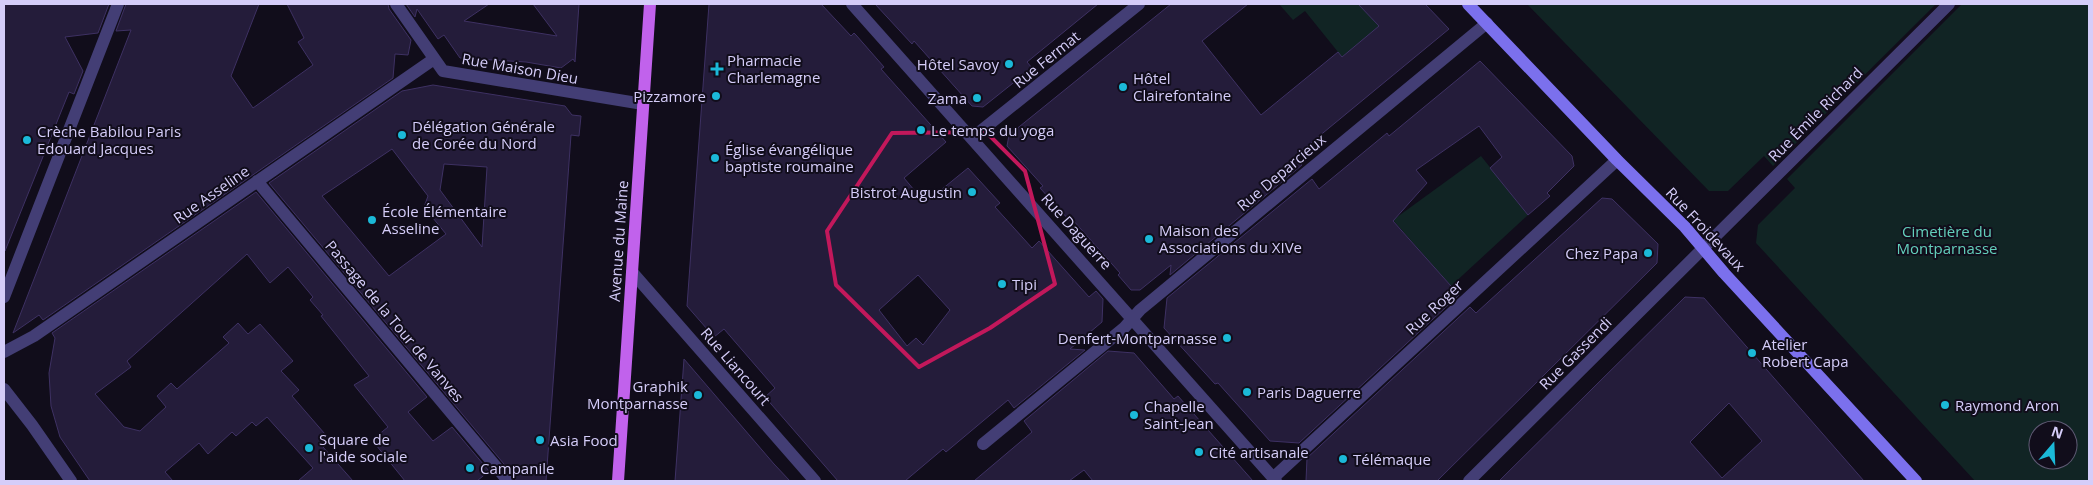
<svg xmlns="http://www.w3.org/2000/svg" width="2093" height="485" viewBox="0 0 2093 485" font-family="'Open Sans',sans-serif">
<rect width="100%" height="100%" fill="#110d1b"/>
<!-- green -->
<path fill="#112424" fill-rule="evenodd" d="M 1279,4 L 1358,4 L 1373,19 L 1386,23 L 1342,57 L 1305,11 L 1293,20 Z
M 1527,4 L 1936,4 L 1773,166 L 1764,156 L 1728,191 L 1709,191 Z
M 1962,4 L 2089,4 L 2089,481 L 1975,481 L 1756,243 L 1758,225 L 1795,188 L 1787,179 ZM 2038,430 L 2068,430 L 2068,460 L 2038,460 Z
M 1481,156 L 1528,215 L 1451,286 L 1393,220 Z"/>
<!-- building -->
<path fill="#241c3a" stroke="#3e3163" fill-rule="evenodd" d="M 4,4 L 109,4 L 98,33 L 65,37 L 83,71 L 74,94 L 69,92 L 5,251 Z
M 126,4 L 259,4 L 231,76 L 253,108 L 313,65 L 298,42 L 304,38 L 287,4 L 388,4 L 389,9 L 411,40 L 408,55 L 395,54 L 393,78 L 43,320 L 39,315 L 13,333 L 131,30 L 116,31 Z
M 406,4 L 489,4 L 464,21 L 557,36 L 533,4 L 579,4 L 575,62 L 573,59 L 561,68 L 526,62 L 460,58 L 444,35 L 438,39 L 417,9 L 415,17 Z
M 709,4 L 821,4 L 851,36 L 854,33 L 856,35 L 884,67 L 881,69 L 946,142 L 904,178 L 925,203 L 968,168 L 1000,203 L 995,207 L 1032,248 L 1039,241 L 1089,297 L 1096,291 L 1103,299 L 1102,322 L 1070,349 L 1085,350 L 1014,408 L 1008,400 L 946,452 L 943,449 L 905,481 L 838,481 L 765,397 L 775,388 L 724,329 L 714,337 L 687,306 ZM 918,275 L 950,310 L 923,345 L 916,338 L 907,346 L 879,310 Z
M 875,4 L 1098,4 L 1027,62 L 1032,68 L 983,107 L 972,106 L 914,41 L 912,44 Z
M 1171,4 L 1248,4 L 1202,41 L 1261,115 L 1338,52 L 1342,57 L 1379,26 L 1358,4 L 1425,4 L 1449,29 L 1295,156 L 1302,165 L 1170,275 L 1171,265 L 1140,290 L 1131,290 L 1118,275 L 1120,273 L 1072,219 L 1070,221 L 1040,188 L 1043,186 L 1007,146 L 1009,135 Z
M 1480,61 L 1572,156 L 1574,166 L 1547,193 L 1550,196 L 1528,215 L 1490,168 L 1502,157 L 1479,126 L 1416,170 L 1427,183 L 1393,221 L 1459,295 L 1299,443 L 1270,441 L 1218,383 L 1215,384 L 1164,328 L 1167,298 L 1312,179 L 1319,189 L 1387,133 L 1389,136 Z
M 433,85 L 565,106 L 572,115 L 581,116 L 579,136 L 571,135 L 546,481 L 516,481 L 514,476 L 269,183 L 402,91 ZM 392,149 L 428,196 L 424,207 L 446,234 L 389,276 L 322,196 ZM 444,164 L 487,167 L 482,247 L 440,190 Z
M 256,192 L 427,397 L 408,412 L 433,441 L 452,427 L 489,471 L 477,481 L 405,481 L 372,440 L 388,427 L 354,385 L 369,376 L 321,316 L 323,315 L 310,300 L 313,297 L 288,267 L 270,283 L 247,254 L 127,361 L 131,367 L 95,394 L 124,427 L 140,431 L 166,407 L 157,396 L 171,383 L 177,389 L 229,343 L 223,337 L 238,323 L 248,334 L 260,324 L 293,361 L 281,371 L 299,390 L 292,396 L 331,441 L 323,447 L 353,481 L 298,481 L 313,468 L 267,417 L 256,426 L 252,422 L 236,436 L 232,432 L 208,454 L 199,443 L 165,472 L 173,481 L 90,481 L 60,437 L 51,406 L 49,373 L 55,338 L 52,333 Z
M 1602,198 L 1612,199 L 1658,244 L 1657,263 L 1437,481 L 1306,481 L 1307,458 L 1470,307 L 1476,313 Z
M 1685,297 L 1704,298 L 1864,481 L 1499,481 ZM 1729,403 L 1762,441 L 1722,478 L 1690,442 Z
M 1108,351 L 1134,353 L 1174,399 L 1178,396 L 1253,481 L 1093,481 L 1084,470 L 1069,481 L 974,481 L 1032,432 L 1024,421 Z
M 684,359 L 774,464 L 790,481 L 675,481 Z"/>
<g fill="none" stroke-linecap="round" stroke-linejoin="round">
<!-- street -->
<path stroke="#433e75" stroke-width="12" d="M 396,4 L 443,71 L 643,104
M 852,4 L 1276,481
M 972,138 L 1139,4
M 257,181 L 508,481
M 632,272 L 815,481
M 4,297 L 118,4
M 4,352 L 34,336 L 434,59
M 4,389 L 32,425 L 71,481
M 983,444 L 1124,328 L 1140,310 L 1487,23
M 1273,478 L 1617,160
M 1469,481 L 1949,4"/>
<!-- secondary -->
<path stroke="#7b70ed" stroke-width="12" d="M 1468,4 L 1617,160 L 1685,227 L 1724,273 L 1916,481"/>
<!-- primary -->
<path stroke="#c162ec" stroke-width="12" d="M 618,481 L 650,4"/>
</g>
<!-- marked area -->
<path fill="none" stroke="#c2185b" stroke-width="4" stroke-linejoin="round" d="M 986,132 L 1025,171 L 1055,284 L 990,328 L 919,367 L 836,285 L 827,231 L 892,133 Z"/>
<!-- markers -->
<g fill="#1bb9d8" stroke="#110d1b" stroke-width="2">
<circle cx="1009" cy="64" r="5"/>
<path d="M714.5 61.5h5v5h5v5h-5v5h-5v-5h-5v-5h5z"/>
<circle cx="1123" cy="87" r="5"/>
<circle cx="716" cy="96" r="5"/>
<circle cx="977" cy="98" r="5"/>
<circle cx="921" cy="130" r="5"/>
<circle cx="402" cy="135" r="5"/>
<circle cx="27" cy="140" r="5"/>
<circle cx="715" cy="158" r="5"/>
<circle cx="972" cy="192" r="5"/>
<circle cx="372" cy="220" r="5"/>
<circle cx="1149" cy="239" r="5"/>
<circle cx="1648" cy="253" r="5"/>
<circle cx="1002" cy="284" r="5"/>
<circle cx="1227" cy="338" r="5"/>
<circle cx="1752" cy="353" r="5"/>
<circle cx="1247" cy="392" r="5"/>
<circle cx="698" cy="395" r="5"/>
<circle cx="1945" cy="405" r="5"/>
<circle cx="1134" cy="415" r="5"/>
<circle cx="540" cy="440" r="5"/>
<circle cx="309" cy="448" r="5"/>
<circle cx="1199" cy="452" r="5"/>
<circle cx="1343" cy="459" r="5"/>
<circle cx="470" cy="468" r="5"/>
</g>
<g text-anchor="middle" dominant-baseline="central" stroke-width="4" stroke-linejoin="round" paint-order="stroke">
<!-- street labels -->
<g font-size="15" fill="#d5cdf9" stroke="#110d1b">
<text transform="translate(1046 59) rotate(-39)">Rue Fermat</text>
<text transform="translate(520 68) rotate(10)">Rue Maison Dieu</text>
<text transform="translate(1815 114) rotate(-45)">Rue Émile Richard</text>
<text transform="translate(1281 172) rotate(-40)">Rue Deparcieux</text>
<text transform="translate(211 194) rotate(-35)">Rue Asseline</text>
<text transform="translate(1706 229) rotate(47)">Rue Froidevaux</text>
<text transform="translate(1077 231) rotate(48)">Rue Daguerre</text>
<text transform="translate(618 241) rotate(-86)">Avenue du Maine</text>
<text transform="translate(1434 307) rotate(-43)">Rue Roger</text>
<text transform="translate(395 321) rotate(50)">Passage de la Tour de Vanves</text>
<text transform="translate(1575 353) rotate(-45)">Rue Gassendi</text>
<text transform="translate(736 366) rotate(49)">Rue Liancourt</text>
</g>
<!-- poi labels -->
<g font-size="15" fill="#d5cdf9" stroke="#110d1b" text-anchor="start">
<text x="727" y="60">Pharmacie<tspan x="727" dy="17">Charlemagne</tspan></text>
<text x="999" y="64" text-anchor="end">Hôtel Savoy</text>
<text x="1133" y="78">Hôtel<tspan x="1133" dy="17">Clairefontaine</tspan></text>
<text x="706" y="96" text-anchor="end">Pizzamore</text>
<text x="967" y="98" text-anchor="end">Zama</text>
<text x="412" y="126">Délégation Générale<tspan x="412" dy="17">de Corée du Nord</tspan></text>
<text x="931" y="130">Le temps du yoga</text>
<text x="37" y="131">Crèche Babilou Paris<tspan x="37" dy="17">Edouard Jacques</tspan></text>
<text x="725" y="149">Église évangélique<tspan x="725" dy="17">baptiste roumaine</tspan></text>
<text x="962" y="192" text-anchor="end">Bistrot Augustin</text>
<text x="382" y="211">École Élémentaire<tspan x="382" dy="17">Asseline</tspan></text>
<text x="1159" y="230">Maison des<tspan x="1159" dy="17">Associations du XIVe</tspan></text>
<text x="1638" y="253" text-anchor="end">Chez Papa</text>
<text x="1012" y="284">Tipi</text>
<text x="1217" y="338" text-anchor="end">Denfert-Montparnasse</text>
<text x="1762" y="344">Atelier<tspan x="1762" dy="17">Robert Capa</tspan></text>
<text x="688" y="386" text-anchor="end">Graphik<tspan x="688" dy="17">Montparnasse</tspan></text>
<text x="1257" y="392">Paris Daguerre</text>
<text x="1955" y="405">Raymond Aron</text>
<text x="1144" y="406">Chapelle<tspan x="1144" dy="17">Saint-Jean</tspan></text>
<text x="319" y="439">Square de<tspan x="319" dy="17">l'aide sociale</tspan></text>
<text x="550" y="440">Asia Food</text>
<text x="1209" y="452">Cité artisanale</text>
<text x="1353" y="459">Télémaque</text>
<text x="480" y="468">Campanile</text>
</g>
<!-- park labels -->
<g font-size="15" fill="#63cfbb" stroke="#110d1b">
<text x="1947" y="231">Cimetière du<tspan x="1947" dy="17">Montparnasse</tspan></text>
</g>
</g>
<!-- border -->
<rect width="2093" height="485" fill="none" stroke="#d5cdf9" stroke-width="10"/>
<!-- north arrow -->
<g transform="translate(2053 445) rotate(19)"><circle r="24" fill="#110d1b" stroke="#5f5a74"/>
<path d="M0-4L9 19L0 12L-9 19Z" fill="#1bb9d8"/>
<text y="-8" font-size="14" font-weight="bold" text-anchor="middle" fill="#d5cdf9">N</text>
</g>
</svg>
